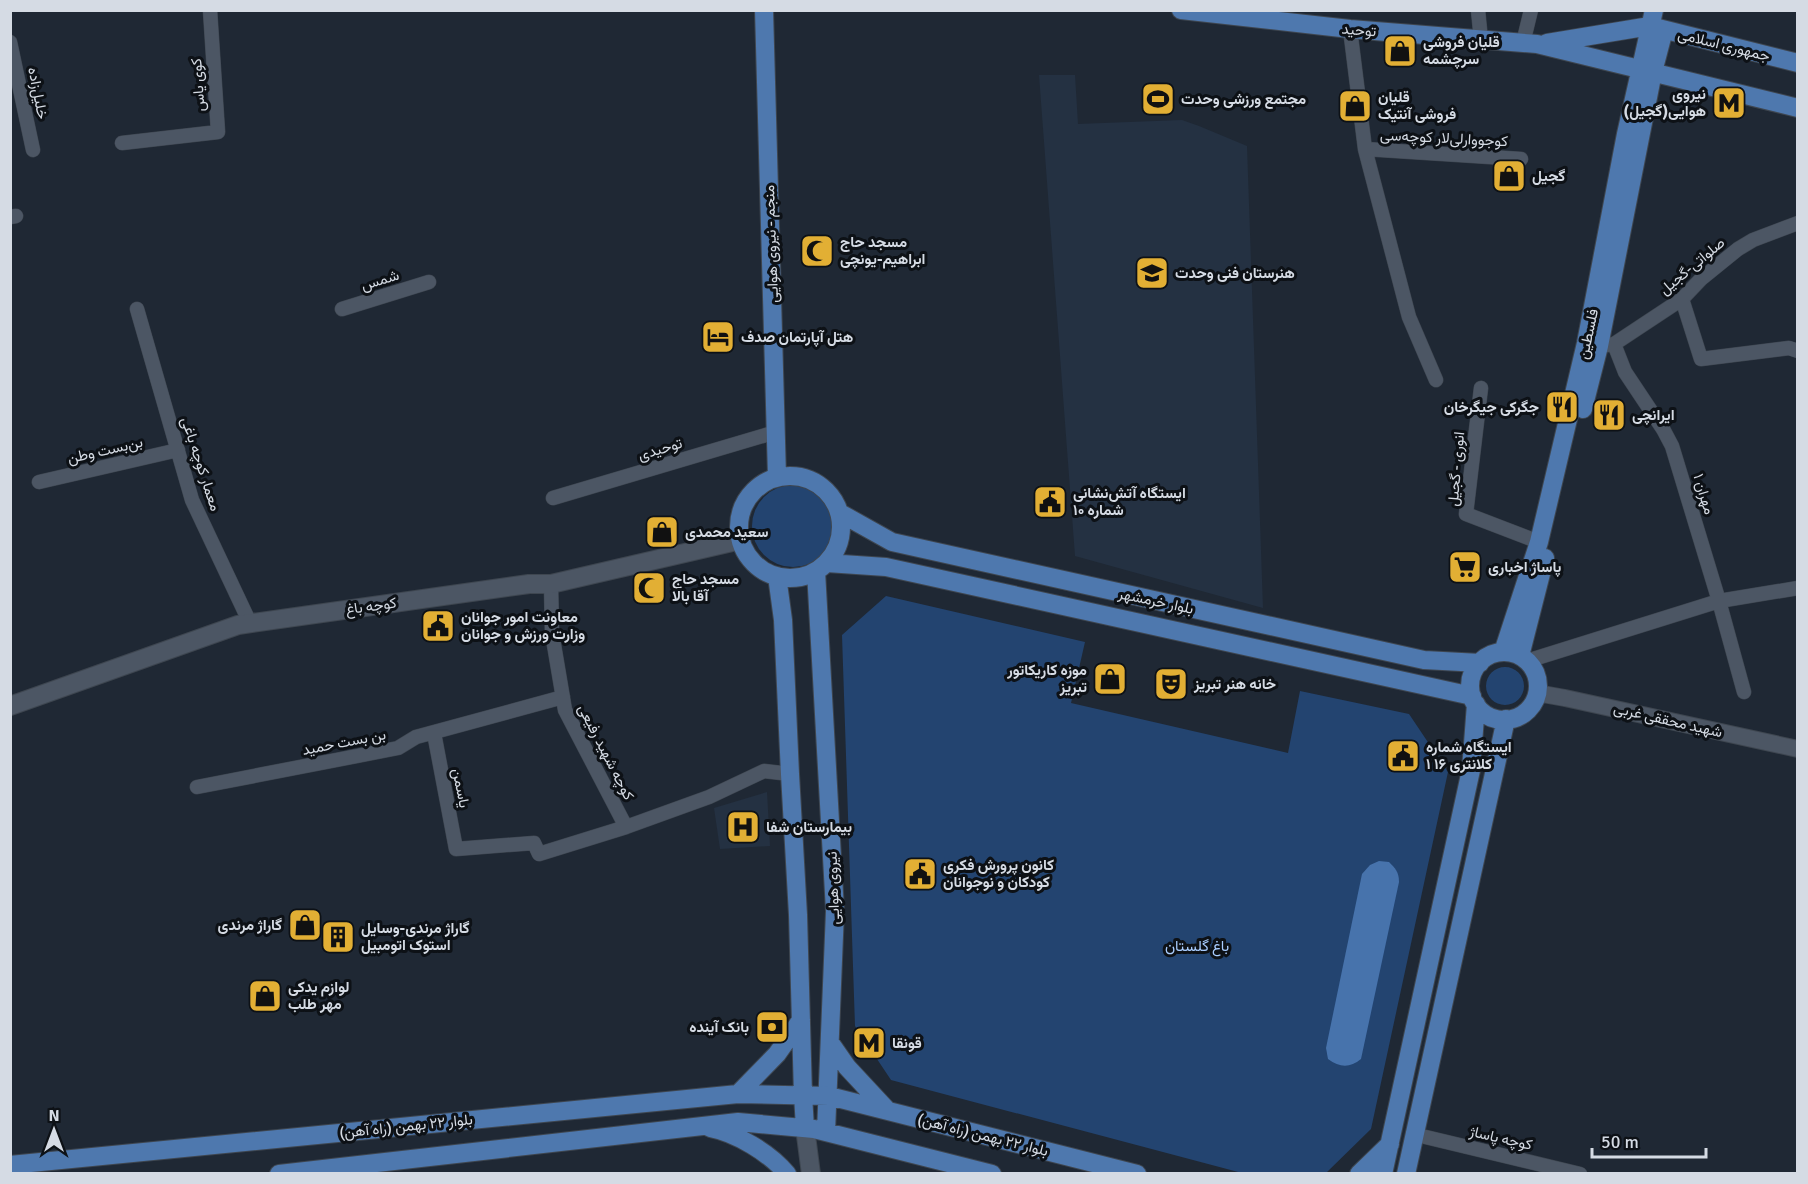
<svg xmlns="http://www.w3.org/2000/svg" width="1808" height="1184" viewBox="0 0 1808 1184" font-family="Signika,Vazirmatn,sans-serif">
<rect width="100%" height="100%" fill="#1f2834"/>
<!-- built -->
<path fill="#243142" d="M 1039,75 L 1075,75 L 1078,124 L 1182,120 L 1199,126 L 1247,146 L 1263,608 L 1075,556 Z
M 767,792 L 770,846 L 720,849 L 714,808 Z"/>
<!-- green -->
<path fill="#234470" d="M752 526a41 41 0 1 1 82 0a41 41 0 1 1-82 0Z
M 886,596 L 1085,642 L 1071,703 L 1288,753 L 1300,691 L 1409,714 L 1448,772 L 1371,1129 L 1326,1173 L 1242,1173 L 891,1080 L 855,1026 L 842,635 Z
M1486 686a19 19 0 1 1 38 0a19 19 0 1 1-38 0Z"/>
<!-- water -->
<path fill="#4773ac" d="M 1379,861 L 1389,862 C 1395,868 1399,872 1399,882 L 1361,1059 C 1350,1068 1340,1068 1328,1059 L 1326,1048 L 1362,874 L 1370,865 Z"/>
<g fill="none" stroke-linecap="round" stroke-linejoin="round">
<defs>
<path id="minor" d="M 1478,10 L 1481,40
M 1350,29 L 1365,149 L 1409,317 L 1436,380
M 10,42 L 33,150
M 1523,43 L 1531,10
M 122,143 L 218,132 L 210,10
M 1365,149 L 1521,159
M 10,217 L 16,216
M 1682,299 L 1701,359 L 1789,348 L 1798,351
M 137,309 L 192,500 L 250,623
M 342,309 L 429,282
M 1591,344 L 1599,346 L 1614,344 L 1625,372 L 1663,429 L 1672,446 L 1719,601 L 1744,692
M 1614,344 L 1682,299 L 1701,279 L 1738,249 L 1753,240 L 1798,223
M 1481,388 L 1466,514 L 1539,542
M 39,482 L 178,450
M 553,498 L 776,432
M 551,584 L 552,633 L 565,710 L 626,827
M 1527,661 L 1719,601 L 1798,588
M 434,733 L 456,849 L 534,843 L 539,854 L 626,827 L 709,797 L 764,771 L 790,774
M 197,787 L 398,748 L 416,737 L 563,697
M 1413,1134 L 1580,1174"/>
<path id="tertiary" d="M 1537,693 L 1565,698 L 1798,749"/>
<path id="secondary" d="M 10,706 L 238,625 L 529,584 L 551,584 L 741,540
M 805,1128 L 811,1174"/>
<path id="primary" d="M 764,10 L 777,477
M 1181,10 L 1350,29 L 1537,44 L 1798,108
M 1547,43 L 1650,26 L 1798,63
M 1583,409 L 1599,346 L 1653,72 L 1664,30
M739 527a51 51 0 1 1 102 0a51 51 0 1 1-102 0Z
M 840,513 L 892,542 L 1424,660 L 1480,663
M 827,563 L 886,567 L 1472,696
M 816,571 L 835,911 L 826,1132
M 777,576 L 783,620 L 790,774 L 798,915 L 803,1095 L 805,1128
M 1503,652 L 1539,542 L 1586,343 L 1626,134 L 1654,10
M1470 686a34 34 0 1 1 68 0a34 34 0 1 1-68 0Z
M 1520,656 L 1545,558
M 831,1044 L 847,1067 L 887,1110
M 738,1094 L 777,1054 L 801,1020
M 710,1128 C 736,1133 770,1153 787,1174
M 10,1165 L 738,1094 L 829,1096 L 1137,1174
M 279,1174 L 738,1122 L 814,1129 L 992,1174
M 1359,1174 L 1390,1144
M 1383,1174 L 1471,770 L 1476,704
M 1406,1174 L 1506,719"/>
</defs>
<!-- minor casing -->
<use href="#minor" stroke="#3e4650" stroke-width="15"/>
<!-- tertiary casing -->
<use href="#tertiary" stroke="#3e4650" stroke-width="18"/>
<!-- secondary casing -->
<use href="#secondary" stroke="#3e4650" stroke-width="20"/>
<!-- primary casing -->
<use href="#primary" stroke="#3e4650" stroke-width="20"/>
<!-- minor -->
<use href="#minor" stroke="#4c5664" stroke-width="14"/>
<!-- tertiary -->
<use href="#tertiary" stroke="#4c5664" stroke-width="16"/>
<!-- secondary -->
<use href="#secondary" stroke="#4c5664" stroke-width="18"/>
<!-- primary -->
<use href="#primary" stroke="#4e78ae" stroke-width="18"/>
</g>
<!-- icons -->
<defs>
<symbol id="shop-square" viewBox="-11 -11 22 22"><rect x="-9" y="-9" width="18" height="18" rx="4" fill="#e2af34" stroke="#0d1116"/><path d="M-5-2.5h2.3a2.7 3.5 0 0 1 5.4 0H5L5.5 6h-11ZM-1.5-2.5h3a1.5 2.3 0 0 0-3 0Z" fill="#111"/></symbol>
<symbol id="stadium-square" viewBox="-11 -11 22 22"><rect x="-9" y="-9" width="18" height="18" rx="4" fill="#e2af34" stroke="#0d1116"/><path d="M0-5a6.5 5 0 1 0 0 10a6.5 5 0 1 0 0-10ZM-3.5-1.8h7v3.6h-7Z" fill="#111"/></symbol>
<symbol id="metro-square" viewBox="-11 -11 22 22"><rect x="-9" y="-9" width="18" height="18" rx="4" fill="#e2af34" stroke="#0d1116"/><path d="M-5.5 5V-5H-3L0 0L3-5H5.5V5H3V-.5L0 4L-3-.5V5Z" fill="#111"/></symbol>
<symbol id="mosque-square" viewBox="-11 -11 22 22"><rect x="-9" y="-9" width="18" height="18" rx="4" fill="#e2af34" stroke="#0d1116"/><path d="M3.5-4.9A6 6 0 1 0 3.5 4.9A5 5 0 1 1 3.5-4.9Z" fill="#111"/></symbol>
<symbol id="school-square" viewBox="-11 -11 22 22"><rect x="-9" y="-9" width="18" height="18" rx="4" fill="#e2af34" stroke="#0d1116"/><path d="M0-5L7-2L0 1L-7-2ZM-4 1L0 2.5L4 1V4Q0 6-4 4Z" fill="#111"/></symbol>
<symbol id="hotel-square" viewBox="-11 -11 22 22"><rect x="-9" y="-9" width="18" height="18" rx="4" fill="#e2af34" stroke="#0d1116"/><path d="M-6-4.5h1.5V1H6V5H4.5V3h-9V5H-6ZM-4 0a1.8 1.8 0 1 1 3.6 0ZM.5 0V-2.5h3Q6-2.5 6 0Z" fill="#111"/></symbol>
<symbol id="restaurant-square" viewBox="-11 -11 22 22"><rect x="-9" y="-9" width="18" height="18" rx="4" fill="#e2af34" stroke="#0d1116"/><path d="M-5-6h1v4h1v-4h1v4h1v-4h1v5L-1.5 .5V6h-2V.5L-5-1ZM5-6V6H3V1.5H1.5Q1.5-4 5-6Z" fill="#111"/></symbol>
<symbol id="civic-square" viewBox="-11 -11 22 22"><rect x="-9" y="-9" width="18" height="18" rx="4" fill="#e2af34" stroke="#0d1116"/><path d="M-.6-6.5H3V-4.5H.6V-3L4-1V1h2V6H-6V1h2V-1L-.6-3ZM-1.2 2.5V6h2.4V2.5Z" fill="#111"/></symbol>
<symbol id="supermarket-square" viewBox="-11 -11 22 22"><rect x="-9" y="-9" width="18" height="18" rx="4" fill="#e2af34" stroke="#0d1116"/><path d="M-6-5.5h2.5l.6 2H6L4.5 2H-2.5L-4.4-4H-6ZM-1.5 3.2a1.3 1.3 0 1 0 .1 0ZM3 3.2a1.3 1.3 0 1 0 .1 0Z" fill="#111"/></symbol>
<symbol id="theatre-square" viewBox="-11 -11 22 22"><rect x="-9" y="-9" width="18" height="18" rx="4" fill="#e2af34" stroke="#0d1116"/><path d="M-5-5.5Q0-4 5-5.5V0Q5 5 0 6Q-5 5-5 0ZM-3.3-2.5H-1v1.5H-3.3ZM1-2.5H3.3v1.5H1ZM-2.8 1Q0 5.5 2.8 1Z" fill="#111"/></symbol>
<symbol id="hospital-square" viewBox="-11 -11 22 22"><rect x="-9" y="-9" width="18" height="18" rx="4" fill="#e2af34" stroke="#0d1116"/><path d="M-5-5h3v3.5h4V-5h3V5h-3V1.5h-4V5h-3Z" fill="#111"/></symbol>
<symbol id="building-square" viewBox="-11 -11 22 22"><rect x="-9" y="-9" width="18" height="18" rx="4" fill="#e2af34" stroke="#0d1116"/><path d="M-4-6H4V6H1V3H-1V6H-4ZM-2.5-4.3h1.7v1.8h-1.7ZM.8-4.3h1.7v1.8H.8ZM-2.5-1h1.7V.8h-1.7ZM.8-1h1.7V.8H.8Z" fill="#111"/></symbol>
<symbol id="bank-square" viewBox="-11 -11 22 22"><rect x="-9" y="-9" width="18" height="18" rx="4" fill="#e2af34" stroke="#0d1116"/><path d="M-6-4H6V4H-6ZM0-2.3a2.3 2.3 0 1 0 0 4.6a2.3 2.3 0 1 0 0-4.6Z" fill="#111"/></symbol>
</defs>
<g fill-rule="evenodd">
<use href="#shop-square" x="1381" y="32" width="38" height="38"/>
<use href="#stadium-square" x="1139" y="80" width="38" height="38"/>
<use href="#metro-square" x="1710" y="84" width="38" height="38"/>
<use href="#shop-square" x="1336" y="87" width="38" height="38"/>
<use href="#shop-square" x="1490" y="157" width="38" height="38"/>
<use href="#mosque-square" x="798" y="232" width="38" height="38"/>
<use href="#school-square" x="1133" y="254" width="38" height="38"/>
<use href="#hotel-square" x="699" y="318" width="38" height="38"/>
<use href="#restaurant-square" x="1543" y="388" width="38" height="38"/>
<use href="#restaurant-square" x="1590" y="396" width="38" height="38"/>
<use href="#civic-square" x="1031" y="483" width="38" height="38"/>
<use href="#shop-square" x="643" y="513" width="38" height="38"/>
<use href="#supermarket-square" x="1446" y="548" width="38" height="38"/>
<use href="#mosque-square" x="630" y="569" width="38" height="38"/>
<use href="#civic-square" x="419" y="607" width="38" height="38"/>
<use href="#shop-square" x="1091" y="660" width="38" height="38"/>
<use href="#theatre-square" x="1152" y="665" width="38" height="38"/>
<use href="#civic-square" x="1384" y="737" width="38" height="38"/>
<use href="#hospital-square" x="724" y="808" width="38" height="38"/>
<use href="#civic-square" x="901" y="855" width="38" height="38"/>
<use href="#shop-square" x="286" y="906" width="38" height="38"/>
<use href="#building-square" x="319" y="918" width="38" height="38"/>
<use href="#shop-square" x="246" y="977" width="38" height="38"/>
<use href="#bank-square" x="753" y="1008" width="38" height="38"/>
<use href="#metro-square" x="850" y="1024" width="38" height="38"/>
</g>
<g text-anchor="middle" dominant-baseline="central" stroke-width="6" stroke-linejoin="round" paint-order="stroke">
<!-- street labels -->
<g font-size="15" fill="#d5dbe4" stroke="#0d1116">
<text transform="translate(1359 30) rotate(5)">توحید</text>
<text transform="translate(1724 45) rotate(14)">جمهوری اسلامی</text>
<text transform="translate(198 85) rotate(-94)">کوی یاس</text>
<text transform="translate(38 93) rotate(79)">خلیل‌زاده</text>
<text transform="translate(1444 138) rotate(3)">کوجووارلی‌لار کوچه‌سی</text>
<text transform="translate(771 244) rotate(-92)">منجم - نیروی هوایی</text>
<text transform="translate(1692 266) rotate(-40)">صلواتی-گجیل</text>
<text transform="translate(380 280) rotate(-17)">شمس</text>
<text transform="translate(1588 334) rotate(-78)">فلسطین</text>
<text transform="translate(660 449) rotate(-17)">توحیدی</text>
<text transform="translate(105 450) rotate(-13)">بن‌بست وطن</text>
<text transform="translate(201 464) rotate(72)">معمار کوچه باغی</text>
<text transform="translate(1456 469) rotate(-85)">انوری - گجیل</text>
<text transform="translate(1704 494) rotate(73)">مهران ۱</text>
<text transform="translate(1156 601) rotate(12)">بلوار خرمشهر</text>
<text transform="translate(371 606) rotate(-8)">کوچه باغ</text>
<text transform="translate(1668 720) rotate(13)">شهید محققی غربی</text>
<text transform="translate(344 742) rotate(-11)">بن بست حمید</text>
<text transform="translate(606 752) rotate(63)">کوچه شهید رفیعی</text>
<text transform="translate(461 788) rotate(79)">یاسمن</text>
<text transform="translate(833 888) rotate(-92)">نیروی هوایی</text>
<text transform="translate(406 1126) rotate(-6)">بلوار ۲۲ بهمن (راه آهن)</text>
<text transform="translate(983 1135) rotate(14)">بلوار ۲۲ بهمن (راه آهن)</text>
<text transform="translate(1501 1138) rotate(13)">کوچه پاساژ</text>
</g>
<!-- poi labels -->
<g font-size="15" font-weight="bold" fill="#d5dbe4" stroke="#0d1116" text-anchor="start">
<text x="1423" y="42">قلیان فروشی<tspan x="1423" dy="17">سرچشمه</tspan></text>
<text x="1706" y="94" text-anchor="end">نیروی<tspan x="1706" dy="17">هوایی(گجیل)</tspan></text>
<text x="1378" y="97">قلیان<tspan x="1378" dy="17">فروشی آنتیک</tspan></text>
<text x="1181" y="99">مجتمع ورزشی وحدت</text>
<text x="1532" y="176">گجیل</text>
<text x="840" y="242">مسجد حاج<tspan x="840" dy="17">ابراهیم-یونچی</tspan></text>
<text x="1175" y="273">هنرستان فنی وحدت</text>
<text x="741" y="337">هتل آپارتمان صدف</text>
<text x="1539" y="407" text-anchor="end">جگرکی جیگرخان</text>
<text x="1632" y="415">ایرانچی</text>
<text x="1073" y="493">ایستگاه آتش‌نشانی<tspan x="1073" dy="17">شماره ۱۰</tspan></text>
<text x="685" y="532">سعید محمدی</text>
<text x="1488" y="567">پاساژ اخباری</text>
<text x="672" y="579">مسجد حاج<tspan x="672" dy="17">آقا بالا</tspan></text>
<text x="461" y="617">معاونت امور جوانان<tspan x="461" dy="17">وزارت ورزش و جوانان</tspan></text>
<text x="1087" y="670" text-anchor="end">موزه کاریکاتور<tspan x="1087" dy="17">تبریز</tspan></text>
<text x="1194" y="684">خانه هنر تبریز</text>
<text x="1426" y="747">ایستگاه شماره<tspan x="1426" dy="17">۱ کلانتری ۱۶</tspan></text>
<text x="766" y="827">بیمارستان شفا</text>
<text x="943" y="865">کانون پرورش فکری<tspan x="943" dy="17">کودکان و نوجوانان</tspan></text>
<text x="282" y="925" text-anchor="end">گاراژ مرندی</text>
<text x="361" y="928">گاراژ مرندی-وسایل<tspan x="361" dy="17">استوک اتومبیل</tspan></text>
<text x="288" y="987">لوازم یدکی<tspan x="288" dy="17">مهر طلب</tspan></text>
<text x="749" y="1027" text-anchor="end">بانک آینده</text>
<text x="892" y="1043">قونقا</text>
</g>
<!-- park labels -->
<g font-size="15" fill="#a9cdff" stroke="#0d1116">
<text x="1197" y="946">باغ گلستان</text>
</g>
</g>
<!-- border -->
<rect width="1808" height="1184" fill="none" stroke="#d5dbe4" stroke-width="24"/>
<!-- north arrow -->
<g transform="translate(54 1130)" stroke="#0d1116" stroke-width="4.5" paint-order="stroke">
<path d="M0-4.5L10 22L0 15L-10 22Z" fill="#d5dbe4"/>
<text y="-9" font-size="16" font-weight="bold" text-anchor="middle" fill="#d5dbe4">N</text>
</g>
<!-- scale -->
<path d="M1592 1148v9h114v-9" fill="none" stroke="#d5dbe4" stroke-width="3"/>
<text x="1601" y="1148" font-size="18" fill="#d5dbe4" stroke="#0d1116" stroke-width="4.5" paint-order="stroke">50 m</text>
</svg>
